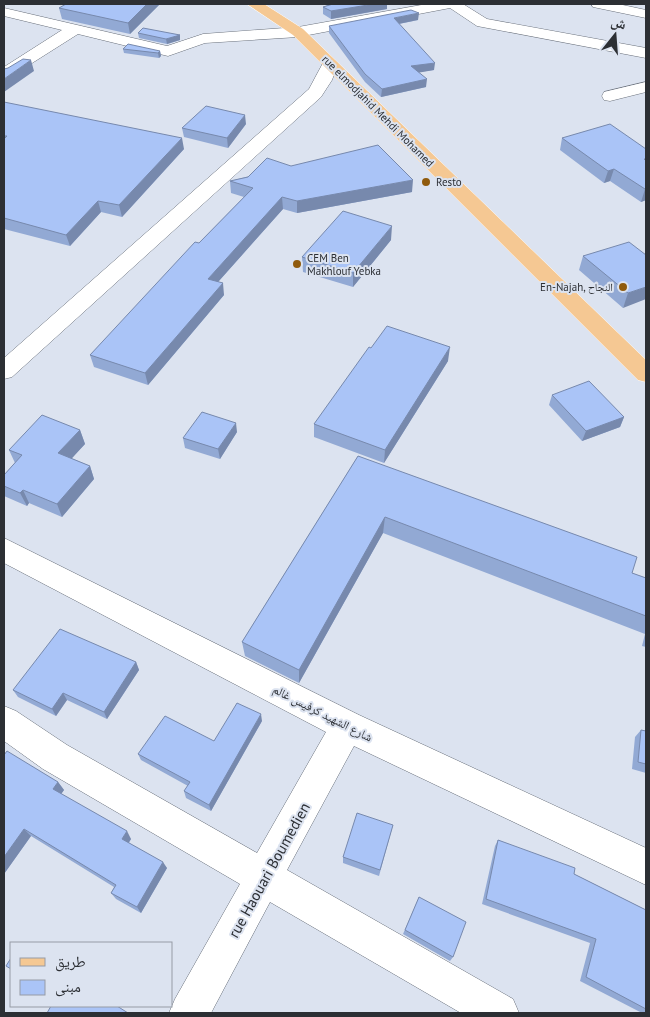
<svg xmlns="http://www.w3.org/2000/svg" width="650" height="1017" viewBox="0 0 650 1017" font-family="'PT Sans','Noto Naskh Arabic',sans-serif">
<rect width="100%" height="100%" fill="#dce3f0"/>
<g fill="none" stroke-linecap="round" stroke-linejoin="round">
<defs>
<path id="minor" d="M 427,4 L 463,4 L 487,19 L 646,48 L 646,58 L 477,26 L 450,8 L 298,37 L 205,43 L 168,56 L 78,34 L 10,77 L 4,79 L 4,67 L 62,30 L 4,16 L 4,8 L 167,46 L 203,34 L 298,27 Z
M 591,4 L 618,4 L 646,10 L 646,18 L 593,7 Z
M 330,59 L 336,61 L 338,64 L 332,80 L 321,97 L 12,377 L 4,379 L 4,358 L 309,89 L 324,61 Z
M 646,82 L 646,92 L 610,101 L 604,100 L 602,96 L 604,92 Z
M 4,538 L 359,715 L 646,848 L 646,885 L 354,746 L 287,870 L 513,999 L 519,1013 L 461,1013 L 270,902 L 211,1013 L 169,1013 L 175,999 L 240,884 L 43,769 L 4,741 L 4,706 L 16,711 L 67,745 L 257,853 L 326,732 L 4,563 Z"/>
<path id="major" d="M 247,4 L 264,4 L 303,29 L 646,360 L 646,382 L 638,380 L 293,35 Z"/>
</defs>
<!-- minor casing -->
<use href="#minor" stroke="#686f7a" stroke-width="1"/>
<!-- major casing -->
<use href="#major" stroke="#fff" stroke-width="1"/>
<!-- minor -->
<use href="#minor" fill="#fff" fill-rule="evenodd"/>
<!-- major -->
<use href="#major" fill="#f5c893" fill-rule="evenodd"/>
</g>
<!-- wall -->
<path fill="#92a9d4" d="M 66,4 L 160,4 L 130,34 L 62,19 L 59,8 Z
M 325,4 L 387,4 L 387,9 L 331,19 L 323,14 L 323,7 L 327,6 Z
M 418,20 L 399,24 L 434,70 L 419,72 L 426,87 L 381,97 L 365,82 L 329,33 L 329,26 Z
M 138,33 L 180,35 L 180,40 L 167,44 L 139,38 Z
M 123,49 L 160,51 L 161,56 L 159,58 L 124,53 Z
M 4,102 L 184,149 L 122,217 L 101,212 L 70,246 L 4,229 Z
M 246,124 L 228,148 L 184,137 L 182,128 Z
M 562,138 L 646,149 L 646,200 L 641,202 L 610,181 L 604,183 L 560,150 Z
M 291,166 L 412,192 L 297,213 L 283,209 L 218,282 L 224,295 L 148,385 L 94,367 L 90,355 L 244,197 L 231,193 L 230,181 Z
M 391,240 L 353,287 L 303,272 L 302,257 Z
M 646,255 L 623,308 L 579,270 L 583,256 Z
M 371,348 L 448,361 L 384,463 L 314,437 L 314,424 Z
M 552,395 L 624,417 L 620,427 L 582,441 L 549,405 Z
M 80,430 L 85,444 L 71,458 L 90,466 L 94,479 L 62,517 L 29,503 L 27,506 L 4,496 L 4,475 L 15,463 L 9,450 Z
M 237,432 L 220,459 L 185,448 L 183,438 Z
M 358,456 L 632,573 L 646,578 L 646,647 L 642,646 L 645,634 L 383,533 L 299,683 L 245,656 L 242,642 Z
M 136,662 L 139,670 L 107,719 L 67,700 L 56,716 L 18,697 L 13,690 Z
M 262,721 L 211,811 L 186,798 L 184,791 L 188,786 L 141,760 L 138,754 L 214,741 Z
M 641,730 L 646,731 L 646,773 L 632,769 L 635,737 Z
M 4,755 L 58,782 L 64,790 L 61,794 L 131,839 L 129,843 L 167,868 L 141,913 L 116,899 L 111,893 L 114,887 L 31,836 L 4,874 Z
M 393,825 L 379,876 L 343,863 L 343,857 Z
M 498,840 L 574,874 L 646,910 L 646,1013 L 642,1013 L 580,981 L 590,943 L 482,904 L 495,846 Z
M 419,897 L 453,957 L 450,961 L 403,934 Z"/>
<!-- shaded-wall -->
<path fill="#7789ad" d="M 147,4 L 160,4 L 130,34 L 128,23 Z
M 374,4 L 387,4 L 387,9 L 331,19 L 331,11 Z
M 419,13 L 418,20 L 393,25 L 394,18 Z
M 180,35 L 180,40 L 167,44 L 166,39 Z
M 160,51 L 161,56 L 159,58 L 158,53 Z
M 31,60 L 34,71 L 4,92 L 4,79 Z
M 435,63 L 434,70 L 411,74 L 411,66 Z
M 427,79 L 426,87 L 381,97 L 382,89 Z
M 245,115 L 246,124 L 228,148 L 227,138 Z
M 182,138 L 184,149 L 122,217 L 119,205 Z
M 614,169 L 610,181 L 604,183 L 608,171 Z
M 413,180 L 412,192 L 297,213 L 297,201 Z
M 645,189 L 646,189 L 646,200 L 641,202 Z
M 282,197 L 283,209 L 210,291 L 208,279 Z
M 98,201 L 101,212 L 70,246 L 66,235 Z
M 392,226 L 391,240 L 353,287 L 353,273 Z
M 223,283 L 224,295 L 148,385 L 145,373 Z
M 646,287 L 646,299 L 623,308 L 628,293 Z
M 450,347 L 448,361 L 384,463 L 385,450 Z
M 624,417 L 620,427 L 582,441 L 586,431 Z
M 236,423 L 237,432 L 220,459 L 218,449 Z
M 80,430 L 85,444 L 64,467 L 58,453 Z
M 90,466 L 94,479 L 62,517 L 57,504 Z
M 23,490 L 29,503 L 27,506 L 20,493 Z
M 385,517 L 383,533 L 299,683 L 299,670 Z
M 136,662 L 139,670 L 107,719 L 104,712 Z
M 63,693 L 67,700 L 56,716 L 52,709 Z
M 261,714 L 262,721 L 211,811 L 209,805 Z
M 58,782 L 64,790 L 59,797 L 53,789 Z
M 24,829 L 31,836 L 4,874 L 4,857 Z
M 127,831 L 131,839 L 126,846 L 122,839 Z
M 163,862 L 167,868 L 141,913 L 137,907 Z"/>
<!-- building -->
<path fill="#aac4f7" stroke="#7789ad" d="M 66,4 L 147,4 L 128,23 L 59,8 Z
M 333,4 L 374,4 L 331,11 L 323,7 Z
M 411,10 L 419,13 L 394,18 L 435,63 L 411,66 L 427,79 L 382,89 L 365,74 L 329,26 Z
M 143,28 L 180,35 L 166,39 L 138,33 Z
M 128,44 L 160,51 L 158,53 L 123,49 Z
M 23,59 L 31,60 L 4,79 L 4,69 L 8,68 Z
M 4,102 L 182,138 L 119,205 L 98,201 L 66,235 L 4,218 L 4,139 L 7,136 L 4,136 Z
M 206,106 L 245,115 L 227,138 L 182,128 Z
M 610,124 L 646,149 L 646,159 L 644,159 L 646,161 L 646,189 L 645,189 L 614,169 L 608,171 L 562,138 Z
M 378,145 L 413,180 L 297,201 L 282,197 L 208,279 L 223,283 L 145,373 L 90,355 L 195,242 L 199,243 L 253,188 L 230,181 L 248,177 L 267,158 L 291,166 Z
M 343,211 L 392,226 L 353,273 L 302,257 Z
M 629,242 L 646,255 L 646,287 L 628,293 L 583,256 Z
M 387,326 L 450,347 L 385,450 L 314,424 L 369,347 L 371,348 Z
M 589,381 L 624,417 L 586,431 L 552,395 Z
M 202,412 L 236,423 L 218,449 L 183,438 Z
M 42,415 L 80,430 L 58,453 L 90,466 L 57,504 L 23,490 L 20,493 L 4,486 L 4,475 L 22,455 L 9,450 Z
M 358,456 L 637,557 L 632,573 L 646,578 L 646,616 L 385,517 L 299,670 L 242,642 Z
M 60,629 L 136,662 L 104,712 L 63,693 L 52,709 L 13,690 Z
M 237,703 L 261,714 L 209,805 L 184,791 L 190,782 L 138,754 L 165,716 L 214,741 Z
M 641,730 L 646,731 L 646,764 L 638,762 Z
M 7,751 L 58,782 L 53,789 L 127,831 L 122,839 L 163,862 L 137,907 L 111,893 L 116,885 L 24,829 L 4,857 L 4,755 Z
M 357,813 L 393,825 L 380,870 L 343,857 Z
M 498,840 L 575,868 L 574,874 L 646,910 L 646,1009 L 586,977 L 596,939 L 486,899 Z
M 419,897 L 466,922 L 453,957 L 405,930 Z
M 11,958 L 11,969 L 6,966 Z
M 51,1006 L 117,1006 L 128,1013 L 47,1013 Z"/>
<!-- markers -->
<g fill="#8f5a0d" stroke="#dce3f0" stroke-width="2">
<circle cx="426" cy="182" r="5"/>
<circle cx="297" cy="264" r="5"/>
<circle cx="623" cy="287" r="5"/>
</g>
<g text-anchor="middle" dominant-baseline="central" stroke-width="4" stroke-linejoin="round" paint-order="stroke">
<!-- far-street labels -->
<g font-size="11" fill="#2c2f34" stroke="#dce3f0">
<text transform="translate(378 111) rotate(45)">rue elmodjahid Mehdi Mohamed</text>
</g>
<!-- far-poi labels -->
<g font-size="11" fill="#2c2f34" stroke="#dce3f0" text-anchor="start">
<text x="436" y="182">Resto</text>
<text x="307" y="258">CEM Ben<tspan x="307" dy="13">Makhlouf Yebka</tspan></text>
<text x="613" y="287" text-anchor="end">En-Najah, النجاح</text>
</g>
<!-- street labels -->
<g font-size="12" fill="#2c2f34" stroke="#dce3f0">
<text transform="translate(323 713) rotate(27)">شارع الشهيد كرفيس غالم</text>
</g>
<!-- near-street labels -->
<g font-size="15" fill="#2c2f34" stroke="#dce3f0">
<text transform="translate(269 870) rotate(-61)">rue Haouari Boumedien</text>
</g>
</g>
<!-- border -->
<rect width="650" height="1017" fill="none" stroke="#2c2f34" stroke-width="10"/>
<!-- legend -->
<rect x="10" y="942" width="162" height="65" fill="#dce3f0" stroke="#969ba5"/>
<rect x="20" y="958" width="25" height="8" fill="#f5c893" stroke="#969ba5"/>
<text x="55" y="967" font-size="15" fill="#2c2f34">طريق</text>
<rect x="20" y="980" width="25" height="15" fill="#aac4f7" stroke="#969ba5"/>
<text x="55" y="992" font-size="15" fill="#2c2f34">مبنى</text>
<!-- north arrow -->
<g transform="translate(615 35) rotate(17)" stroke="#dce3f0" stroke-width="4" paint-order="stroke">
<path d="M0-4L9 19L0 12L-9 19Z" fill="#2c2f34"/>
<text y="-8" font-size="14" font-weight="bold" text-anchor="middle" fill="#2c2f34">ش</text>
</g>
</svg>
